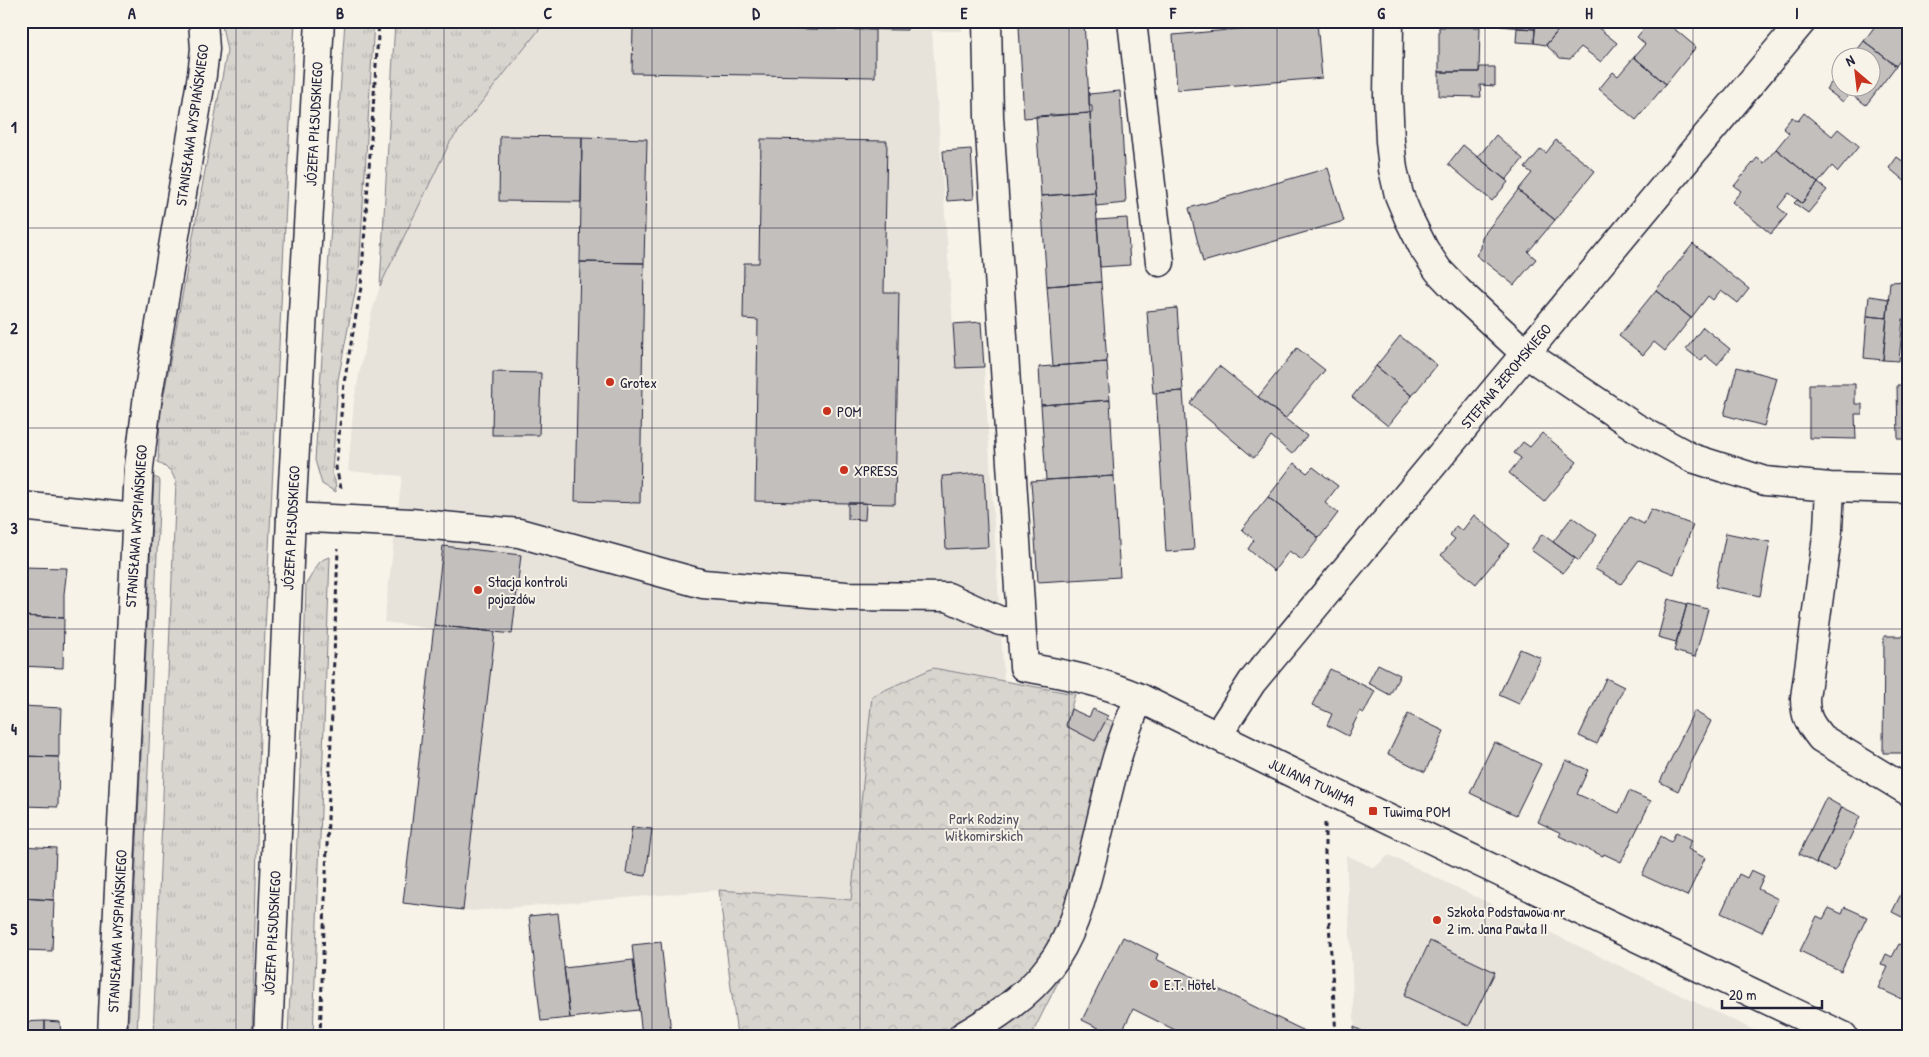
<svg xmlns="http://www.w3.org/2000/svg" width="1929" height="1057" viewBox="0 0 1929 1057" font-family="'Patrick Hand',sans-serif">
<defs>
<pattern id="grass-tufts" width="24" height="20" patternUnits="userSpaceOnUse" patternTransform="scale(1.25)"><rect width="24" height="20" fill="#d8d5cf"/><path d="M3 7l-1-3M5 7V3M7 7l1-3M15 17l-1-3M17 17v-4M19 17l1-3" fill="none" stroke="#b9b7b3"/></pattern>
<pattern id="forest-crowns" width="20" height="18" patternUnits="userSpaceOnUse" patternTransform="scale(1.25)"><rect width="20" height="18" fill="#d8d5cf"/><path d="M2 6a3 3 0 1 1 6 0M12 15a3 3 0 1 1 6 0" fill="none" stroke="#b9b7b3"/></pattern>
</defs>
<rect width="100%" height="100%" fill="#f7f3e8"/>
<filter id="ink" filterUnits="userSpaceOnUse"><feTurbulence type="fractalNoise" baseFrequency=".02" numOctaves="2"/><feDisplacementMap in="SourceGraphic" scale="10" xChannelSelector="R" yChannelSelector="G"/><feConvolveMatrix kernelMatrix="1 2 1 2 8 2 1 2 1" color-interpolation-filters="sRGB"/></filter>
<g filter="url(#ink)">
<!-- built -->
<path fill="#e7e3db" d="M 546,21 L 962,21 L 962,31 L 932,31 L 956,368 L 984,367 L 1004,680 L 933,668 L 872,696 L 851,901 L 719,890 L 473,911 L 403,903 L 434,629 L 384,622 L 402,476 L 348,471 L 354,400 L 372,311 L 380,286 L 450,142 Z
M 1018,21 L 1086,21 L 1019,26 Z
M 1346,855 L 1374,868 L 1389,855 L 1766,1036 L 1355,1036 Z"/>
<!-- grass -->
<path fill="url(#grass-tufts)" stroke="#7d7c85" d="M 221,21 L 295,21 L 260,732 L 252,1036 L 153,1036 L 176,482 L 171,471 L 158,462 L 160,416 L 227,51 Z
M 345,21 L 374,21 L 359,272 L 338,380 L 332,473 L 335,481 L 336,492 L 322,484 L 315,460 Z
M 395,21 L 546,21 L 450,142 L 380,286 Z
M 154,477 L 159,479 L 160,482 L 137,1036 L 128,1036 Z
M 330,557 L 313,1036 L 288,1036 L 302,729 L 306,584 L 319,563 L 324,559 Z"/>
<!-- forest -->
<path fill="url(#forest-crowns)" stroke="#7d7c85" d="M 933,668 L 1075,694 L 1066,725 L 1082,733 L 1106,718 L 1137,734 L 1090,918 L 1031,1036 L 737,1036 L 719,890 L 851,900 L 872,696 Z"/>
<!-- building -->
<path fill="#c2bfbd" stroke="#22223b" d="M 633,21 L 908,21 L 907,30 L 633,26 Z
M 1500,21 L 1536,21 L 1535,29 L 1500,26 Z
M 1536,21 L 1566,21 L 1546,45 L 1534,43 Z
M 1566,21 L 1590,21 L 1617,43 L 1601,62 L 1581,47 L 1570,59 L 1560,58 L 1546,45 Z
M 1650,21 L 1657,21 L 1661,24 L 1665,21 L 1696,47 L 1666,84 L 1634,57 L 1645,44 L 1637,37 Z
M 1869,21 L 1908,21 L 1908,49 L 1896,66 L 1864,41 L 1875,26 Z
M 1084,22 L 1090,113 L 1024,118 L 1019,26 Z
M 1317,22 L 1322,78 L 1177,90 L 1173,35 Z
M 633,26 L 875,30 L 875,77 L 632,73 Z
M 1439,27 L 1480,27 L 1479,72 L 1439,72 Z
M 1517,28 L 1535,29 L 1534,43 L 1516,42 Z
M 1864,41 L 1896,66 L 1866,105 L 1850,93 L 1843,102 L 1826,89 L 1842,70 L 1842,88 L 1872,88 L 1872,58 L 1851,58 Z
M 1634,57 L 1666,84 L 1636,120 L 1599,89 L 1613,72 L 1618,76 Z
M 1480,67 L 1495,67 L 1495,86 L 1480,85 L 1481,97 L 1439,96 L 1439,72 L 1479,72 Z
M 1120,91 L 1126,203 L 1096,206 L 1090,113 L 1092,113 L 1092,106 L 1089,106 L 1089,94 Z
M 1090,113 L 1095,192 L 1041,196 L 1036,116 Z
M 1804,113 L 1832,136 L 1838,129 L 1859,146 L 1838,172 L 1832,166 L 1818,183 L 1776,149 L 1789,133 L 1783,128 L 1792,117 L 1798,121 Z
M 1496,135 L 1523,159 L 1506,180 L 1478,157 Z
M 500,136 L 582,137 L 581,202 L 499,201 Z
M 582,137 L 647,139 L 644,263 L 580,262 Z
M 761,139 L 887,141 L 884,292 L 899,292 L 895,504 L 755,501 L 758,320 L 743,319 L 744,263 L 759,263 Z
M 1556,140 L 1595,171 L 1555,220 L 1518,190 L 1532,173 L 1525,168 L 1541,149 L 1546,153 Z
M 1463,145 L 1508,182 L 1492,201 L 1448,164 Z
M 971,149 L 974,199 L 947,201 L 943,151 Z
M 1776,149 L 1818,183 L 1802,203 L 1789,193 L 1778,207 L 1787,215 L 1771,234 L 1732,202 L 1741,191 L 1734,186 L 1757,158 L 1764,163 Z
M 1897,157 L 1908,165 L 1908,184 L 1889,168 Z
M 1328,168 L 1344,221 L 1203,262 L 1189,208 Z
M 1818,183 L 1827,190 L 1808,213 L 1794,203 L 1797,200 L 1802,203 Z
M 1518,190 L 1555,220 L 1528,252 L 1536,259 L 1514,285 L 1476,255 L 1481,248 L 1482,237 Z
M 1095,192 L 1101,282 L 1047,286 L 1041,196 Z
M 1127,218 L 1130,265 L 1100,267 L 1097,220 Z
M 1693,244 L 1749,289 L 1738,303 L 1721,290 L 1713,300 L 1708,296 L 1691,318 L 1656,290 Z
M 580,262 L 644,263 L 640,503 L 575,501 Z
M 1908,281 L 1908,319 L 1903,319 L 1899,361 L 1883,360 L 1890,282 Z
M 1101,282 L 1107,362 L 1053,366 L 1047,286 Z
M 1656,290 L 1691,318 L 1665,351 L 1654,342 L 1643,355 L 1619,336 Z
M 1869,296 L 1889,299 L 1887,318 L 1867,316 Z
M 1177,308 L 1183,391 L 1153,393 L 1147,311 Z
M 1867,316 L 1887,318 L 1883,360 L 1864,358 Z
M 981,322 L 984,367 L 956,368 L 953,324 Z
M 1703,327 L 1730,349 L 1717,365 L 1705,355 L 1701,361 L 1686,349 Z
M 1400,336 L 1437,365 L 1412,396 L 1376,366 Z
M 1297,348 L 1325,370 L 1285,419 L 1258,397 Z
M 1905,353 L 1908,353 L 1908,439 L 1898,439 L 1897,385 L 1905,385 Z
M 1107,362 L 1110,400 L 1041,405 L 1039,367 Z
M 1219,366 L 1307,436 L 1292,454 L 1271,436 L 1254,458 L 1190,404 Z
M 1376,366 L 1412,396 L 1388,426 L 1352,397 Z
M 1737,367 L 1777,378 L 1764,426 L 1724,415 Z
M 493,372 L 541,373 L 539,435 L 492,435 Z
M 1809,384 L 1855,384 L 1855,404 L 1862,404 L 1862,414 L 1855,414 L 1856,439 L 1809,438 Z
M 1183,391 L 1194,550 L 1166,552 L 1156,393 Z
M 1110,400 L 1114,476 L 1046,480 L 1041,405 Z
M 1542,433 L 1577,462 L 1544,502 L 1509,473 L 1521,458 L 1514,453 L 1523,442 L 1530,447 Z
M 1294,463 L 1307,473 L 1313,467 L 1338,486 L 1325,503 L 1338,513 L 1319,538 L 1268,497 Z
M 984,473 L 988,547 L 946,549 L 942,476 Z
M 1114,476 L 1120,577 L 1038,582 L 1031,481 Z
M 1268,497 L 1319,538 L 1302,560 L 1289,551 L 1274,571 L 1248,549 L 1254,540 L 1242,529 Z
M 848,503 L 866,503 L 865,520 L 848,519 Z
M 1651,509 L 1693,525 L 1674,574 L 1639,560 L 1621,584 L 1595,569 L 1630,517 L 1644,524 Z
M 1474,515 L 1509,544 L 1476,584 L 1441,555 L 1455,539 L 1450,535 L 1456,526 L 1462,531 Z
M 1572,517 L 1597,535 L 1579,561 L 1553,542 Z
M 1726,533 L 1770,542 L 1760,596 L 1715,587 Z
M 1542,534 L 1575,558 L 1563,573 L 1531,550 Z
M 443,546 L 521,555 L 512,634 L 434,625 Z
M 21,567 L 67,568 L 64,594 L 64,618 L 21,616 Z
M 1668,599 L 1687,604 L 1676,642 L 1658,637 Z
M 1687,604 L 1708,609 L 1695,657 L 1674,651 Z
M 21,616 L 64,618 L 63,668 L 21,666 Z
M 434,625 L 495,632 L 463,910 L 403,903 Z
M 1884,636 L 1908,636 L 1908,753 L 1883,753 Z
M 1520,649 L 1541,658 L 1519,704 L 1499,695 Z
M 1378,664 L 1400,675 L 1390,695 L 1368,683 Z
M 1330,669 L 1375,691 L 1364,713 L 1360,711 L 1348,736 L 1327,725 L 1332,714 L 1312,705 Z
M 1606,678 L 1624,687 L 1597,744 L 1579,736 Z
M 21,706 L 62,708 L 61,733 L 59,733 L 59,757 L 21,756 Z
M 1071,709 L 1089,717 L 1093,709 L 1108,716 L 1095,741 L 1066,726 Z
M 1694,711 L 1711,721 L 1678,791 L 1660,782 Z
M 1408,714 L 1444,731 L 1425,772 L 1388,754 Z
M 1494,742 L 1541,764 L 1516,815 L 1470,793 Z
M 21,756 L 59,757 L 58,807 L 21,806 Z
M 1566,760 L 1588,770 L 1577,794 L 1619,813 L 1629,791 L 1651,801 L 1621,862 L 1604,854 L 1603,856 L 1559,836 L 1561,833 L 1538,822 Z
M 1826,798 L 1842,807 L 1816,863 L 1799,854 Z
M 1842,807 L 1860,816 L 1835,871 L 1816,863 Z
M 632,827 L 652,829 L 646,876 L 626,873 Z
M 1676,832 L 1692,840 L 1688,849 L 1705,858 L 1687,896 L 1642,875 L 1661,836 L 1671,842 Z
M 21,846 L 56,848 L 54,900 L 21,898 Z
M 1751,870 L 1764,876 L 1758,889 L 1778,899 L 1762,932 L 1721,913 L 1739,874 L 1747,878 Z
M 1908,880 L 1908,920 L 1892,912 Z
M 21,898 L 54,900 L 52,951 L 21,950 Z
M 1845,907 L 1867,917 L 1841,971 L 1800,951 L 1817,916 L 1823,919 L 1829,908 L 1842,914 Z
M 558,913 L 570,1018 L 541,1021 L 529,916 Z
M 1123,937 L 1158,954 L 1156,959 L 1311,1034 L 1310,1036 L 1187,1036 L 1133,1009 L 1120,1036 L 1115,1036 L 1082,1020 Z
M 1430,941 L 1495,972 L 1469,1026 L 1404,996 Z
M 661,942 L 671,1032 L 642,1036 L 632,945 Z
M 1899,944 L 1908,949 L 1908,1002 L 1878,988 L 1888,967 L 1881,965 L 1886,954 L 1892,957 Z
M 633,960 L 639,1010 L 570,1018 L 564,968 Z
M 45,1021 L 60,1022 L 61,1036 L 45,1036 Z
M 45,1021 L 45,1036 L 21,1036 L 21,1022 Z
M 1354,1027 L 1372,1036 L 1355,1036 Z"/>
<g fill="none" stroke-linecap="round" stroke-linejoin="round">
<defs>
<path id="minor" d="M 987,21 L 989,117 L 1024,667 C 1066,674 1100,681 1140,698
M 1132,21 L 1160,262
M 1389,21 L 1388,97 L 1390,141 L 1393,169 L 1399,195 L 1409,219 L 1424,249 L 1438,270 L 1458,291 L 1525,353 L 1635,427 L 1692,458 L 1765,481 L 1830,487 L 1908,489
M 1830,487 L 1828,530 L 1805,698 C 1805,717 1809,723 1821,738 L 1908,791
M 21,506 L 135,518
M 291,517 L 411,523 L 519,533 L 703,584 L 846,596 L 948,597 L 1000,621 L 1021,621
M 1217,736 L 1252,682 L 1802,21
M 112,1036 L 139,467 L 148,395 L 202,75 L 205,49 L 203,21
M 963,1036 C 994,1018 1028,996 1049,967 C 1072,938 1081,901 1090,866 C 1105,810 1114,749 1140,698 L 1280,767 L 1843,1036"/>
<path id="major" d="M 268,1036 L 291,517 L 320,21"/>
</defs>
<!-- minor casing -->
<use href="#minor" stroke="#22223b" stroke-width="31"/>
<!-- major casing -->
<use href="#major" stroke="#22223b" stroke-width="31"/>
<!-- path -->
<path stroke="#22223b" stroke-width="3" stroke-dasharray="5 4" stroke-linecap="butt" d="M 341,488 L 336,468 L 344,383 L 361,287 L 379,21
M 1325,823 L 1325,857 L 1336,1036
M 320,1036 L 338,549"/>
<!-- minor -->
<use href="#minor" stroke="#f7f3e8" stroke-width="28"/>
<!-- major -->
<use href="#major" stroke="#f7f3e8" stroke-width="28"/>
</g>
</g>
<!-- grid -->
<path fill="none" stroke="#22223b" stroke-width="1" stroke-opacity="0.55" d="M 236,21 L 236,1036M 444,21 L 444,1036M 652,21 L 652,1036M 860,21 L 860,1036M 1069,21 L 1069,1036M 1277,21 L 1277,1036M 1485,21 L 1485,1036M 1693,21 L 1693,1036M 21,228 L 1908,228M 21,428 L 1908,428M 21,629 L 1908,629M 21,829 L 1908,829"/>
<!-- markers -->
<g fill="#c8321e" stroke="#f7f3e8" stroke-width="2">
<circle cx="610" cy="382" r="5"/>
<circle cx="827" cy="411" r="5"/>
<circle cx="844" cy="470" r="5"/>
<circle cx="478" cy="590" r="5"/>
<rect x="1368" y="806" width="10" height="10" rx="2.5"/>
<circle cx="1437" cy="920" r="5"/>
<circle cx="1154" cy="984" r="5"/>
</g>
<g text-anchor="middle" dominant-baseline="central" stroke-width="4" stroke-linejoin="round" paint-order="stroke">
<!-- street labels -->
<g font-size="15" fill="#22223b" stroke="#f7f3e8">
<text transform="translate(314 124) rotate(-87)">JÓZEFA PIŁSUDSKIEGO</text>
<text transform="translate(192 125) rotate(-82)">STANISŁAWA WYSPIAŃSKIEGO</text>
<text transform="translate(1506 376) rotate(-50)">STEFANA ŻEROMSKIEGO</text>
<text transform="translate(136 526) rotate(-86)">STANISŁAWA WYSPIAŃSKIEGO</text>
<text transform="translate(291 528) rotate(-87)">JÓZEFA PIŁSUDSKIEGO</text>
<text transform="translate(1312 782) rotate(25)">JULIANA TUWIMA</text>
<text transform="translate(117 931) rotate(-87)">STANISŁAWA WYSPIAŃSKIEGO</text>
<text transform="translate(272 933) rotate(-87)">JÓZEFA PIŁSUDSKIEGO</text>
</g>
<!-- poi labels -->
<g font-size="15" fill="#22223b" stroke="#f7f3e8" text-anchor="start">
<text x="620" y="382">Grotex</text>
<text x="837" y="411">POM</text>
<text x="854" y="470">XPRESS</text>
<text x="488" y="581">Stacja kontroli<tspan x="488" dy="17">pojazdów</tspan></text>
<text x="1383" y="811">Tuwima POM</text>
<text x="1447" y="911">Szkoła Podstawowa nr<tspan x="1447" dy="17">2 im. Jana Pawła II</tspan></text>
<text x="1164" y="984">E.T. Hotel</text>
</g>
<!-- park labels -->
<g font-size="15" fill="#504f60" stroke="#f7f3e8">
<text x="984" y="818">Park Rodziny<tspan x="984" dy="17">Wiłkomirskich</tspan></text>
</g>
</g>
<!-- margin -->
<rect width="1929" height="1057" fill="none" stroke="#f7f3e8" stroke-width="55"/>
<!-- north arrow -->
<g transform="translate(1856 72) rotate(332)"><circle r="24" fill="#f7f3e8" stroke="#a29fa3"/>
<path d="M0-4L9 19L0 12L-9 19Z" fill="#c8321e"/>
<text y="-8" font-size="14" font-weight="bold" text-anchor="middle" fill="#22223b">N</text>
</g>
<!-- scale -->
<path d="M1722 1000v8h100v-8" fill="none" stroke="#22223b" stroke-width="2.5"/>
<text x="1729" y="1000" font-size="15" fill="#22223b" stroke="#f7f3e8" stroke-width="4" paint-order="stroke">20 m</text>
<rect x="28" y="28" width="1874" height="1002" fill="none" stroke="#22223b" stroke-width="2"/>
<g font-size="16" text-anchor="middle" font-weight="bold" fill="#22223b">
<text x="132" y="19">A</text>
<text x="340" y="19">B</text>
<text x="548" y="19">C</text>
<text x="756" y="19">D</text>
<text x="964" y="19">E</text>
<text x="1173" y="19">F</text>
<text x="1381" y="19">G</text>
<text x="1589" y="19">H</text>
<text x="1797" y="19">I</text>
<text x="14" y="133">1</text>
<text x="14" y="334">2</text>
<text x="14" y="534">3</text>
<text x="14" y="735">4</text>
<text x="14" y="935">5</text>
</g>
</svg>
